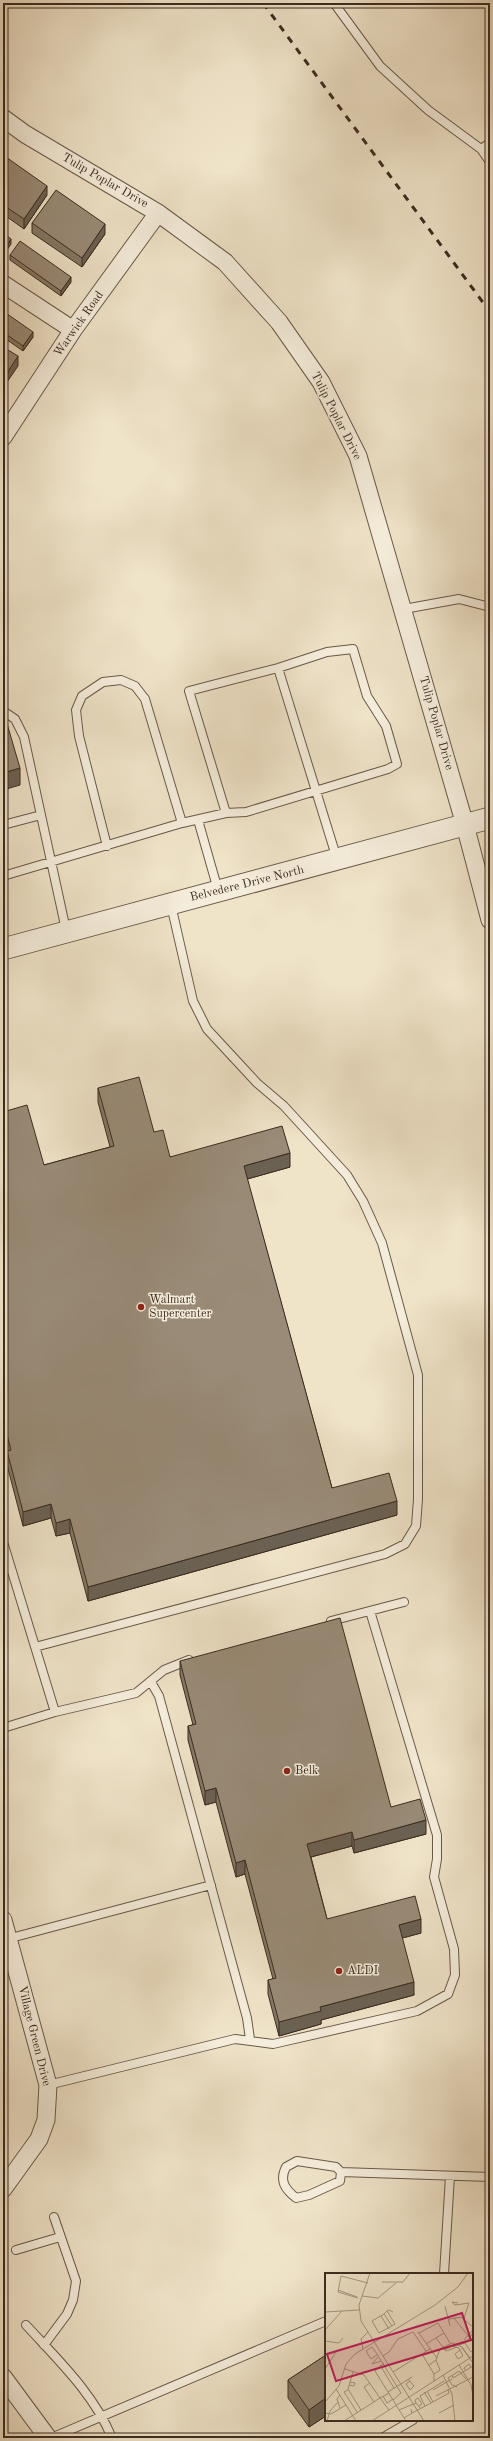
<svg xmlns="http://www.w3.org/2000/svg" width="493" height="2441" viewBox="0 0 493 2441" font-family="'Old Standard TT',serif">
<rect width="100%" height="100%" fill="#efe3c8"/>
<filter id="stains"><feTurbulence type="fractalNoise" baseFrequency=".005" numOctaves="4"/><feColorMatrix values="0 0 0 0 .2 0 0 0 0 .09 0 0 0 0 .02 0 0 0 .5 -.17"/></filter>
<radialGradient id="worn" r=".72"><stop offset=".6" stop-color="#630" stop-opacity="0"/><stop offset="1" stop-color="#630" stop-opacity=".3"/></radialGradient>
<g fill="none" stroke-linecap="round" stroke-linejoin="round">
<defs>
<path id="service" d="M 334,3 L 380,66 L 428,110 L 481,149
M 490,143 L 481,149 L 490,162
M 404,609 L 459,599 L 490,607
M 278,668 L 337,859
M 3,711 L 15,719 L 24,737 L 66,930
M 198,820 L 218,890
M 3,825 L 41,815
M 107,846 L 79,736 L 76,710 L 82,696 L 103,682 L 121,680 L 135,686 L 145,699 L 182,823
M 3,876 L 182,823 L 226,813 L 246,812 L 388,769 L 397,764 L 386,726 L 367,696 L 353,649 L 327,652 L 278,668 L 189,691 L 226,813
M 3,1542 L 55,1712
M 331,1621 L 404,1602
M 35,1647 L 385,1554 L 405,1544 L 416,1526 L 418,1499 L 418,1375 L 382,1243 L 363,1201 L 347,1175 L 284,1106 L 257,1083 L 207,1029 L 193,1001 L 171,905
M 151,1682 L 159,1696 L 171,1740 L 247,2018 L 250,2039
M 3,1728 L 55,1712 L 136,1693 L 164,1670 L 189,1660
M 7,1939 L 211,1885
M 48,2085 L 235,2039 L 273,2044 L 417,2011 L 448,1994 L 455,1975 L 454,1949 L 434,1877 L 437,1859 L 437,1835 L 370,1611
M 297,2161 L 336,2167 L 341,2172 L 340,2181 L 309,2195 L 296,2198 C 285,2189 279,2181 286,2167 Z
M 341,2172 L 490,2177
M 16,2250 L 60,2237
M 444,2274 L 450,2176
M 26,2325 C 58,2360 94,2394 112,2438
M 44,2345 L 67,2314 L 73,2300 L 76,2281 L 54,2217
M 394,2431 L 400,2438
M 51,2438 L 326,2321
M 382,2438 L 413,2420"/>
<path id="minor" d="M 3,118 L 25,134 L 158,213 L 225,262 L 279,322 L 321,382 L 358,456 L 465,825 L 490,920
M 3,284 L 73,330
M 3,437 L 73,330 L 158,213
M 3,1920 L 48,2085 L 46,2120 L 39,2139 L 3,2189
M 3,2377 L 48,2438"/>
<path id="tertiary" d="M 3,949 L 490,818"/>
</defs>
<!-- service casing -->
<use href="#service" stroke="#695949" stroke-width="10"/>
<!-- minor casing -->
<use href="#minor" stroke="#695949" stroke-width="19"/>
<!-- tertiary casing -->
<use href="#tertiary" stroke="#695949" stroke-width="23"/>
<!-- service -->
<use href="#service" stroke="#f5eddb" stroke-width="8"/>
<!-- minor -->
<use href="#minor" stroke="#f5eddb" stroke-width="17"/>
<!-- tertiary -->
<use href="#tertiary" stroke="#f5eddb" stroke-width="21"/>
<!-- rail -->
<path stroke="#3c2b1f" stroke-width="3" stroke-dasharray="7 7" stroke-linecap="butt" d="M 263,3 L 490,312"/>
</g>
<!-- wall -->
<path fill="#847866" stroke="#3c2b1f" d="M 3,155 L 47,195 L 24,229 L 3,214 Z
M 32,223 L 105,234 L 82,267 L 32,233 Z
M 10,255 L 71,282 L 61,296 L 10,260 Z
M 3,311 L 33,337 L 23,351 L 3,337 Z
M 98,1088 L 154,1132 L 170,1157 L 290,1167 L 247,1179 L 332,1488 L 397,1515 L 88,1601 L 70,1533 L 56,1536 L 51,1518 L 23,1526 L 7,1465 L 7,1451 L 8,1451 L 3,1433 L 3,1112 L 44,1165 L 110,1147 L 98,1102 Z
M 180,1661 L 391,1807 L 426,1834 L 354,1853 L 352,1846 L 311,1857 L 327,1919 L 421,1933 L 402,1938 L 414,1995 L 321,2020 L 321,2024 L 279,2036 L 268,1994 L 268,1980 L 273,1979 L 245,1874 L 236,1877 L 216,1802 L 205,1805 L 188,1740 L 188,1726 L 193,1725 L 180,1675 Z
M 326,2355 L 326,2416 L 309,2427 L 288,2398 L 288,2380 Z"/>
<!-- shaded-wall -->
<path fill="#6b6153" stroke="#3c2b1f" d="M 47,186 L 47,195 L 24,229 L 24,219 Z
M 105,224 L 105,234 L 82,267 L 82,258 Z
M 11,239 L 11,244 L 3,256 L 3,251 Z
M 71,277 L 71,282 L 61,296 L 61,291 Z
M 33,332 L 33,337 L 23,351 L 23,346 Z
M 18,356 L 18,366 L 3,388 L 3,379 Z
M 20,768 L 20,785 L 3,790 L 3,773 Z
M 290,1153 L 290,1167 L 244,1180 L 244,1166 Z
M 397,1501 L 397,1515 L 88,1601 L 88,1587 Z
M 51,1504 L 51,1518 L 23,1526 L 23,1512 Z
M 70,1519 L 70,1533 L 56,1536 L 56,1523 Z
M 216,1788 L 216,1802 L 205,1805 L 205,1791 Z
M 426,1820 L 426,1834 L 354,1853 L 354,1840 Z
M 352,1832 L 352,1846 L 307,1858 L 307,1844 Z
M 245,1860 L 245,1874 L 236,1877 L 236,1863 Z
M 421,1919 L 421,1933 L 399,1939 L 399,1925 Z
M 414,1982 L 414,1995 L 321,2020 L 321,2024 L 279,2036 L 279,2022 L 320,2007 Z
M 326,2398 L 326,2416 L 309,2427 L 309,2410 Z"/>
<!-- building -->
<path fill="#998b77" stroke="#3c2b1f" d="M 3,155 L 47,186 L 24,219 L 3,205 Z
M 56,190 L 105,224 L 82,258 L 32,223 Z
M 3,233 L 11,239 L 3,251 Z
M 20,241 L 71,277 L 61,291 L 10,255 Z
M 3,311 L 33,332 L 23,346 L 3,332 Z
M 3,347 L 18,356 L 3,379 Z
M 3,710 L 20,768 L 3,773 Z
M 139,1077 L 154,1132 L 163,1130 L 170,1157 L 282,1126 L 290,1153 L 244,1166 L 332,1488 L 389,1473 L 397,1501 L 88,1587 L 70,1519 L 56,1523 L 51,1504 L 23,1512 L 7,1451 L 11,1450 L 3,1419 L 3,1112 L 27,1105 L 44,1165 L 114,1146 L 98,1088 Z
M 340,1618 L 391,1807 L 420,1799 L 426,1820 L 354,1840 L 352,1832 L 307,1844 L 327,1919 L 415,1896 L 421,1919 L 399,1925 L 414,1982 L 320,2007 L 321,2011 L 279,2022 L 268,1980 L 276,1978 L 245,1860 L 236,1863 L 216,1788 L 205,1791 L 188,1726 L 196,1724 L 180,1661 Z
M 326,2355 L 326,2398 L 309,2410 L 288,2380 Z"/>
<!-- markers -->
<g fill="#8f2418" stroke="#f5eddb" stroke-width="1.5">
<circle cx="141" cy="1307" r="4"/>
<circle cx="287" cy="1771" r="4"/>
<circle cx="339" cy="1971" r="4"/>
</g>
<g text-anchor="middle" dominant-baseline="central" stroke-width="3" stroke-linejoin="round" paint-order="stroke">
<!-- street labels -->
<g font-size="12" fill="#3c2b1f" stroke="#f5eddb">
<text transform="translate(105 181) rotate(30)">Tulip Poplar Drive</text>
<text transform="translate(79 324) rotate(-55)">Warwick Road</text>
<text transform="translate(336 416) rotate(63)">Tulip Poplar Drive</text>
<text transform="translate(436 723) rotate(74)">Tulip Poplar Drive</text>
<text transform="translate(247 884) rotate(-14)">Belvedere Drive North</text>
<text transform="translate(34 2036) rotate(76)">Village Green Drive</text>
</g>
<!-- poi labels -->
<g font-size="12" fill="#3c2b1f" stroke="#f5eddb" text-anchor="start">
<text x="149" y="1300">Walmart<tspan x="149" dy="14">Supercenter</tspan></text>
<text x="295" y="1771">Belk</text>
<text x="347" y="1971">ALDI</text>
</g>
</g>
<!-- overview -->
<g transform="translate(325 2273)">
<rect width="148" height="148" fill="#efe3c8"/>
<path fill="none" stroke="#a79984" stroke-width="1" d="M 45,0 L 34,32 L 36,48 L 99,148M 57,9 L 78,9 L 85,0M 13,17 L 32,24M 37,23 L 53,25 L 71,10M 33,25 L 13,19 L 16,3 L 43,10M 133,30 L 127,29 L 130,32 L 144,30 L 139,45M 120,33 L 125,53M 62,38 L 70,51 L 54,60 L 47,48 L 59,41 L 62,38 L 64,37 L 68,39M 0,39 L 34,37M 59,41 L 67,53M 56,43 L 64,56M 129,45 L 148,69M 124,46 L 136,44 L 148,54M 0,57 L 17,38M 93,59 L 112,85M 94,60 L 113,50 L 125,70M 111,65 L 121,78 L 132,74M 139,67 L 148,57M 0,68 L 14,70 L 18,65M 101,71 L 119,60M 140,71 L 148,60M 134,72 L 140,70 L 146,79 L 148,78M 137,75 L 148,90M 38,76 L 36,66 L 43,59M 119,77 L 127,73 L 134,75 L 138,83 L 133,86 L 130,81 L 135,77M 97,81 L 109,101 L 109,108M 52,82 L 46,86 L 41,78 L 47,74 L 52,81 L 76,120 L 68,127M 58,83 L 64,79 L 73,66 L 88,59 L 101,78M 53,84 L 47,91 L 56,88M 59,90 L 50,98 L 81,148M 55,92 L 69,115M 104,92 L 111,87 L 115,76 L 127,70 L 137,74 L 145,85M 134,92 L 146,112 L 148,122M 0,96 L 11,79M 140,97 L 139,95 L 144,91 L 146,94M 28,99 L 23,116 L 36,137M 68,99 L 105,76M 109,101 L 115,97 L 111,87M 118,102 L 127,121 L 130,148M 127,102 L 128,105 L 148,93M 83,106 L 89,113 L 85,117 L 81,111 L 85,108M 45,110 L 39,114 L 49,129M 24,112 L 29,113 L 30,110 L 25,109M 132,114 L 127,112 L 123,105 L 134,98 L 141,106M 11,116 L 31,148M 23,117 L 19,119 L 32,139M 108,117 L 127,106M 102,118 L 108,129M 63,119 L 87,104M 64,120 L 55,125 L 64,137M 15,122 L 12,126 L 15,135M 58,123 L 62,130 L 68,126M 111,123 L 148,104M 148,124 L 148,146M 0,129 L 14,113 L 21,91 L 30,81 L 110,32 L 133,14 L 143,0M 91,130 L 90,127 L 93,125 L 97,131 L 94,133M 106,130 L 124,120 L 123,117M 100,133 L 95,123 L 119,108M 74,137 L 91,130 L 96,136M 0,140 L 6,141 L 21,132M 87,140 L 106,130 L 99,119M 114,140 L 129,132M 79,145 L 87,140 L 86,136M 2,148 L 5,138 L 13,129M 19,148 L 55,125 L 39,102 L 20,96M 47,148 L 148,83"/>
<path fill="#c2185b" fill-opacity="0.15" stroke="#c2185b" stroke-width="2" d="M 137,40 L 146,67 L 11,108 L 2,81 Z"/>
<rect width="148" height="148" fill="none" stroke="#3c2b1f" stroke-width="2"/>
</g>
<!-- margin -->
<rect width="493" height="2441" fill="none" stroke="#efe3c8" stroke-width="16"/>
<rect x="4" y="4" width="485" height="2433" fill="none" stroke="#3c2b1f" stroke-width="2"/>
<rect x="8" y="8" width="477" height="2425" fill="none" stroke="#3c2b1f"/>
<rect width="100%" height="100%" filter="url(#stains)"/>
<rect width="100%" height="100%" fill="url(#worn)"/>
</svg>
